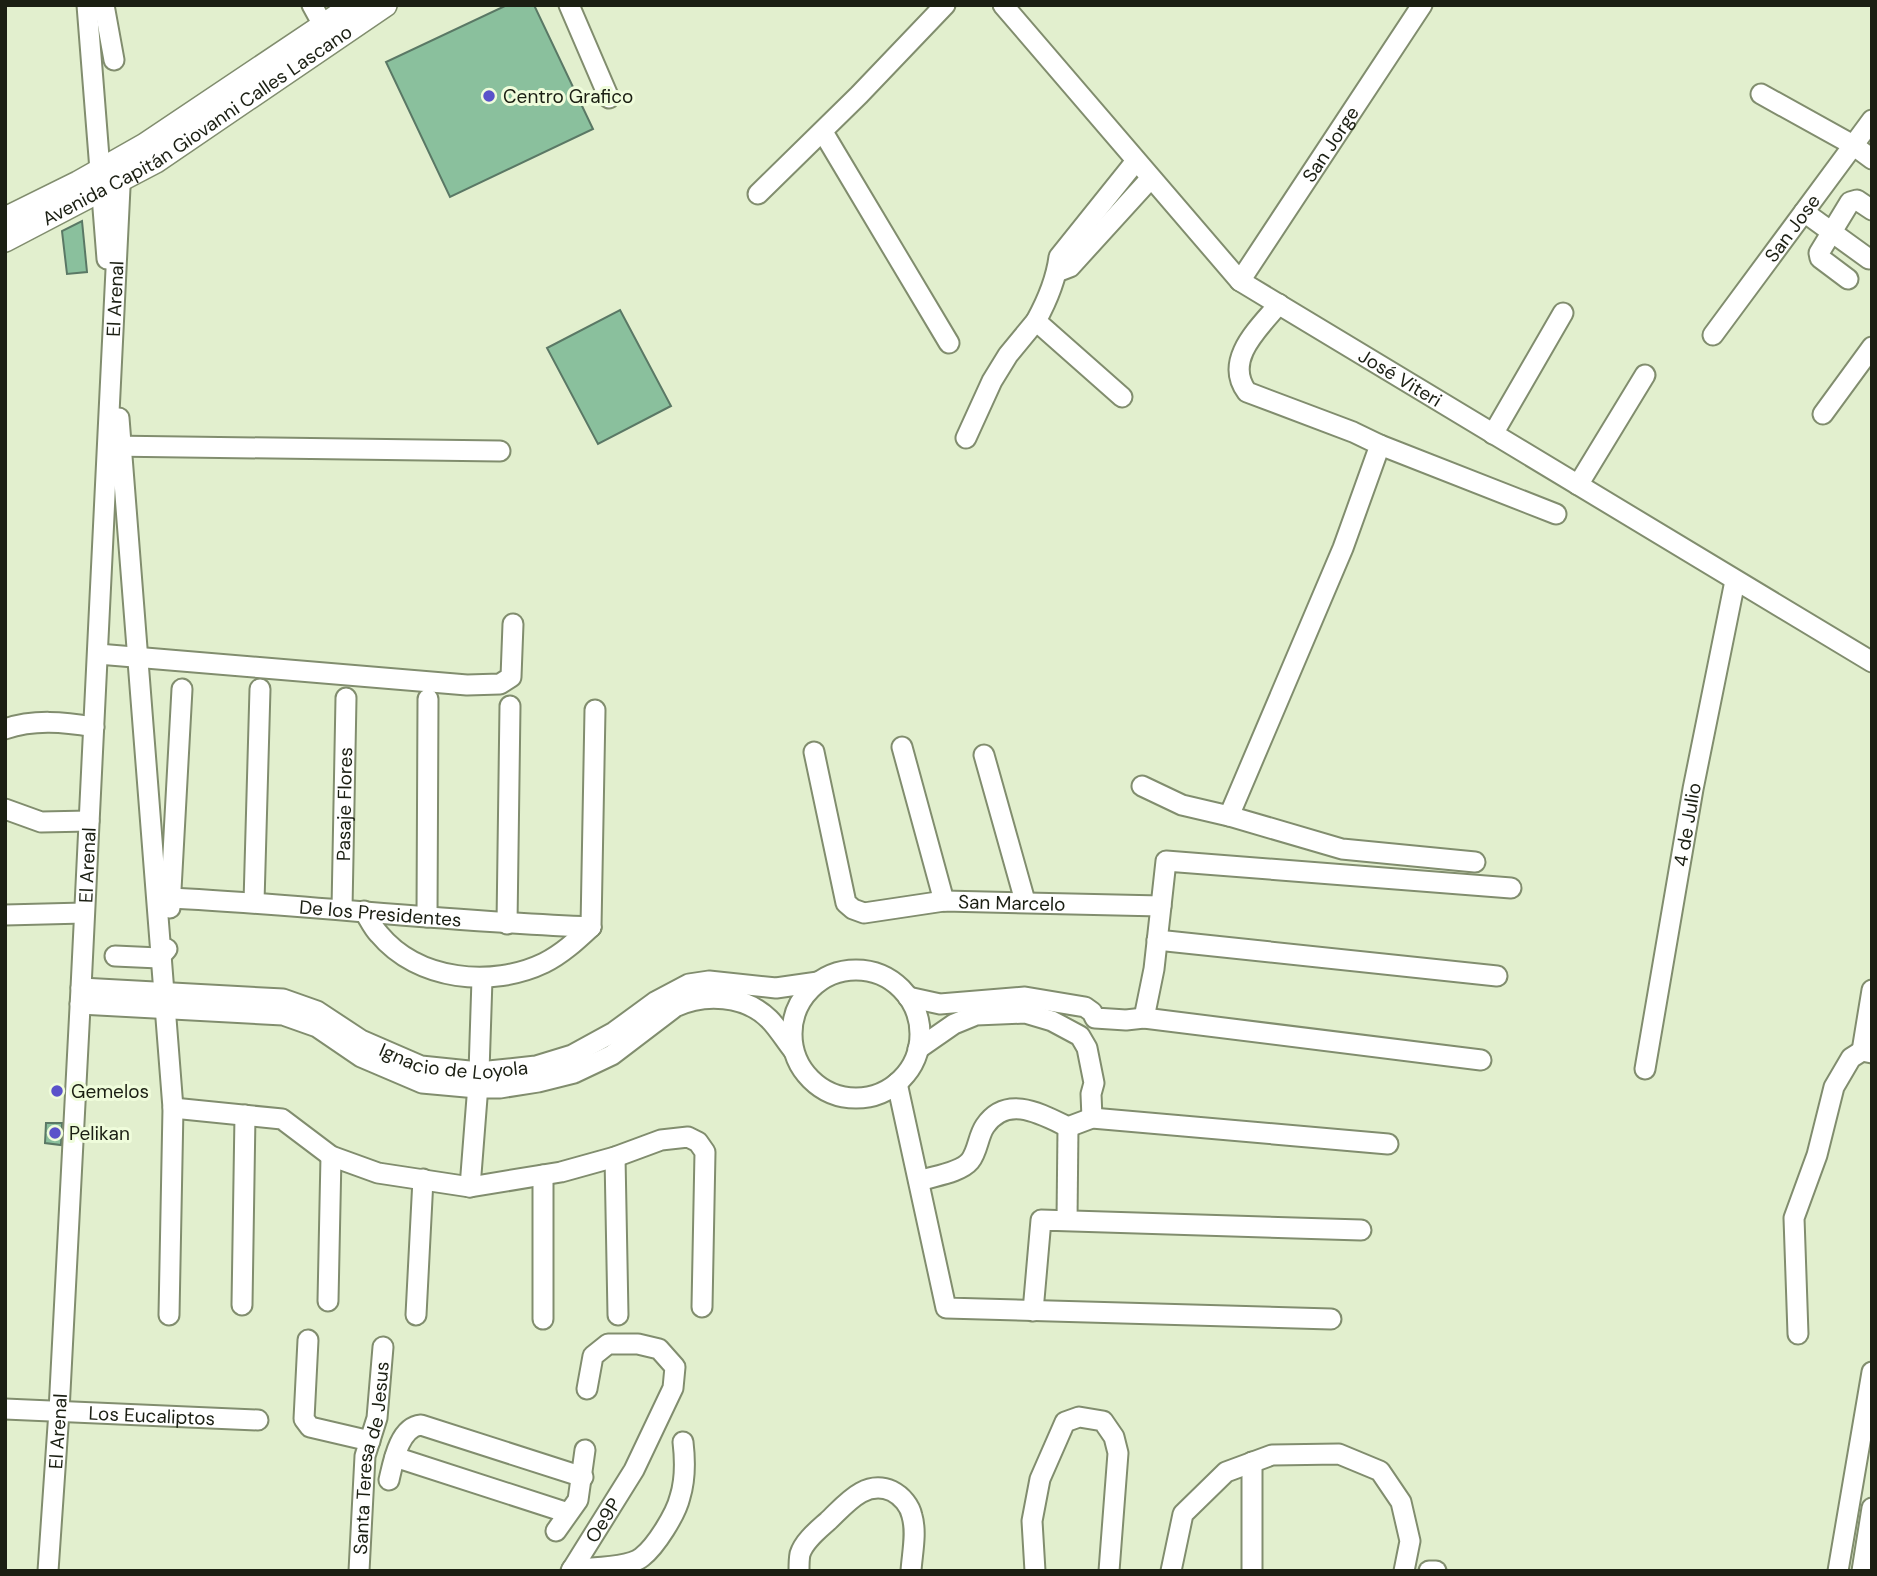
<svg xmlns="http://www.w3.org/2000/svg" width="1877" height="1576" viewBox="0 0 1877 1576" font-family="'DM Sans',sans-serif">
<rect width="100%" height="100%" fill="#e2efce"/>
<!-- building -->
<path fill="#8ac09d" stroke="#5a7865" stroke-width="2" d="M 507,5 L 534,5 L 593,129 L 450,197 L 386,62 Z
M 82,221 L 87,272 L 67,274 L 62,231 Z
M 620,310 L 671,406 L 598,444 L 547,348 Z
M 46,1123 L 62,1123 L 61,1145 L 45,1143 Z"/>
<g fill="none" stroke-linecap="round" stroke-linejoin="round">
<defs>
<g id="minor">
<path d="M 87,5 L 107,259"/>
<path d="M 104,5 L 114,60"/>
<path d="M 312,5 L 323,25"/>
<path d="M 569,5 L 609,98"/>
<path id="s1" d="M 1003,5 L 1240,281 L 1872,662"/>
<path d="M 1761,94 L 1853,145 L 1872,159"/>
<path d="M 823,132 L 949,343"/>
<path d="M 758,194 L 859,95 L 945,5"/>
<path d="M 1804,212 L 1869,259"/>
<path d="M 1057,272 L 1070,267 L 1151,178"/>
<path d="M 1848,279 L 1820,258 L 1819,253 L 1850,202 L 1857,200 L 1872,210"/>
<path id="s2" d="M 1240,281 L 1422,5"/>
<path id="s3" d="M 1713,335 L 1872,120"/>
<path d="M 1122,397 L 1036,321 C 1047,301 1056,280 1059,257 L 1136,161"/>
<path d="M 1823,414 L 1872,347"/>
<path d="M 119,418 L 173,1108 L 169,1315"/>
<path d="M 1493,434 L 1563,313"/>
<path d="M 966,438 L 992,381 L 1008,355 L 1036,321"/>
<path d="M 1380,445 L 1556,514"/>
<path d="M 109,446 L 500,451"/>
<path d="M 1578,485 L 1645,375"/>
<path d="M 98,654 L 467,685 L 500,684 L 511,677 L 513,624"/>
<path d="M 5,729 C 34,719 64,722 94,727"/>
<path d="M 902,747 L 944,901"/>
<path id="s4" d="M 814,752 L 846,903 L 853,909 L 864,913 L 944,901 L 1161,906"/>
<path d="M 984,755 L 1025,901"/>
<path d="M 1142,786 L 1182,805 L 1229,816 L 1343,548 L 1380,445 L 1353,432 L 1247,392 C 1223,360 1259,328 1279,304"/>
<path d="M 5,809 L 41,822 L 89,821"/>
<path d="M 1229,816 L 1342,849 L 1475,862"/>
<path id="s5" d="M 171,898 C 311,905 451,922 591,927"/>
<path d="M 254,902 L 260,689"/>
<path d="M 170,908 L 182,689"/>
<path id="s6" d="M 342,909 L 346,698"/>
<path d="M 364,911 C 369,919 373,928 379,934 C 418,981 492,988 544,963 C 562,954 576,941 591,927"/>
<path d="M 5,915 L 84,913"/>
<path d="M 427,917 L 428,699"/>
<path d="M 507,924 L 510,706"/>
<path d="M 591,927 L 595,710"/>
<path d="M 1157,940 L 1497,976"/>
<path d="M 115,956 L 159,958 L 167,949"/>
<circle cx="856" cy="1034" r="64"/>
<path id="s7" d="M 81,988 L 283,999 L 317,1011 L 361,1040 L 421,1066 L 479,1072 L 536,1066 L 572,1055 L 614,1032 L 655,1002 L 689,984 L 709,981 L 776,988 L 818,982"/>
<path d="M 1872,990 L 1862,1051 L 1872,1053"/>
<path d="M 908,997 L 940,1004 L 1025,997 L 1085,1007 L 1092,1012 L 1095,1018 L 1126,1020 L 1144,1018 L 1481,1060"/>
<path d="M 80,1004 L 283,1015 L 317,1027 L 361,1057 L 422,1083 L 477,1088 L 500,1088 L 538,1082 L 574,1073 L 612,1055 L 675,1007 C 704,993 745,995 769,1019 C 778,1028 785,1040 793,1050"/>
<path d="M 1144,1018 L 1154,969 L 1166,861 L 1511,888"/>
<path d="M 918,1049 L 954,1024 L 976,1015 L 1025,1013 L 1052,1021 L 1080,1036 L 1087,1048 L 1094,1083 L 1091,1094 L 1092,1118"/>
<path id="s8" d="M 1645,1069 L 1693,789 L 1735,581"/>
<path d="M 897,1083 L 946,1308 L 1331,1319"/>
<path d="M 173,1108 L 282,1119 L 331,1156 L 378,1173 L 470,1187 L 561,1172 L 615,1157 L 661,1140 L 688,1137 L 698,1142 L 705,1152 L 702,1307"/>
<path d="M 615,1157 L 618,1315"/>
<path d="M 543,1175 L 543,1319"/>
<path d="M 919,1181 C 933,1176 960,1173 970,1161 C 978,1151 978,1136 985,1126 C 1007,1094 1041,1114 1068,1127 L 1092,1118 L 1388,1144"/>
<path d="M 470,1187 L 479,1072 L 482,979"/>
<path d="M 1067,1220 L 1068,1127"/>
<path d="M 328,1301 L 331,1156"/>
<path d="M 242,1305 L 245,1115"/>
<path d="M 1033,1311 L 1041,1220 L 1361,1230"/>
<path d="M 416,1315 L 423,1179"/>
<path d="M 1798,1334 L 1794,1218 L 1817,1155 L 1834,1087 L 1851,1058 L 1862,1051"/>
<path d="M 308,1340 L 304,1419 L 310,1427 L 370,1441"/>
<path id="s9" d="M 5,1409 L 258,1420"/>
<path d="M 395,1457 L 568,1513"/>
<path d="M 389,1480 C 393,1463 399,1427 421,1425 L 583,1477"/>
<path d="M 556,1531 L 578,1500 L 585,1450"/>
<path d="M 572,1569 C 589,1568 629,1568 642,1557 C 656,1546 676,1514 680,1497 C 685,1481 685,1459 683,1442"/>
<path id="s10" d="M 48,1571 L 59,1411 L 81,988 L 121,167"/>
<path id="s11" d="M 359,1571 L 365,1456 L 377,1418 L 383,1347"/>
<path id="s12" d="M 571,1571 L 634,1470 L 673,1388 L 675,1367 L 659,1349 L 638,1344 L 608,1344 L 593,1356 L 587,1389"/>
<path d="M 799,1571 C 799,1566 799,1559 800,1554 C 804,1541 818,1530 828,1521 C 846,1504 865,1479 892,1491 C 902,1496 910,1506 912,1516 C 917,1533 912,1554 911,1571"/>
<path d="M 1035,1571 L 1032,1521 L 1040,1479 L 1065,1422 L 1079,1417 L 1103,1421 L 1114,1437 L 1118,1453 L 1109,1571"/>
<path d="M 1171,1571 L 1183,1514 L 1226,1472 L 1272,1455 L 1339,1454 L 1380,1471 L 1401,1502 L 1410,1541 L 1404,1571"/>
<path d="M 1252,1571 L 1252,1462"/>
<path d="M 1429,1571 L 1436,1571"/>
<path d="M 1838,1571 L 1872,1372"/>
<path d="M 1862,1571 L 1872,1508"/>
</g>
<g id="major">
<path d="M 5,219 L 78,183 L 145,145 L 354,5"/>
<path id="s13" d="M 5,240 L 156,161 L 385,5"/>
</g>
</defs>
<!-- minor casing -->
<use href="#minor" stroke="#818d6e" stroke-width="23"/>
<!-- major casing -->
<use href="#major" stroke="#818d6e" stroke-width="26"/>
<!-- minor -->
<use href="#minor" stroke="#fff" stroke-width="19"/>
<!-- major -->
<use href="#major" stroke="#fff" stroke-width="23"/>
</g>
<!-- markers -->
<g fill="#5a52ca" stroke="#effcdb" stroke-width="2.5">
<circle cx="489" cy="96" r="7"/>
<circle cx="57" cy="1091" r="7"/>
<circle cx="55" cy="1133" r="7"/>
</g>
<g text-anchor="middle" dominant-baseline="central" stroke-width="6" stroke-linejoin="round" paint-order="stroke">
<!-- poi labels -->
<g font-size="19" fill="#1b1f13" stroke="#effcdb" text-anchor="start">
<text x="503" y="96">Centro Grafico</text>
<text x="71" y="1091">Gemelos</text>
<text x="69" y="1133">Pelikan</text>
</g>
<!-- street labels -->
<g font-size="19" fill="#1b1f13" stroke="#effcdb">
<text stroke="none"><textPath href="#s13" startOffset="224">Avenida Capitán Giovanni Calles Lascano</textPath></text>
<text stroke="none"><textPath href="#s2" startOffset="164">San Jorge</textPath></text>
<text stroke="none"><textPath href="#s3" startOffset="133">San Jose</textPath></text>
<text stroke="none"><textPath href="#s10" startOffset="1274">El Arenal</textPath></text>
<text stroke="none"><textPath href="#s1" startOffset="551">José Viteri</textPath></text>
<text stroke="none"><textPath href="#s6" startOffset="105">Pasaje Flores</textPath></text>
<text stroke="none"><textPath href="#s8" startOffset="248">4 de Julio</textPath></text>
<text stroke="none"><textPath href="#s10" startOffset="707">El Arenal</textPath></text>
<text stroke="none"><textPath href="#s4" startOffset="324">San Marcelo</textPath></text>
<text stroke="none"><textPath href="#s5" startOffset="210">De los Presidentes</textPath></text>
<text stroke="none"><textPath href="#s7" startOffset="388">Ignacio de Loyola</textPath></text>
<text stroke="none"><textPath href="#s9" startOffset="147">Los Eucaliptos</textPath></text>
<text stroke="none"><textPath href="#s10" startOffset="140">El Arenal</textPath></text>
<text stroke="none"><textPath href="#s11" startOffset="114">Santa Teresa de Jesus</textPath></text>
<text stroke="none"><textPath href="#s12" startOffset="60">Oe9P</textPath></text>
</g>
</g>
<!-- border -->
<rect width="1877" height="1576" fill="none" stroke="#1b1f13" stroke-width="14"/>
</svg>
